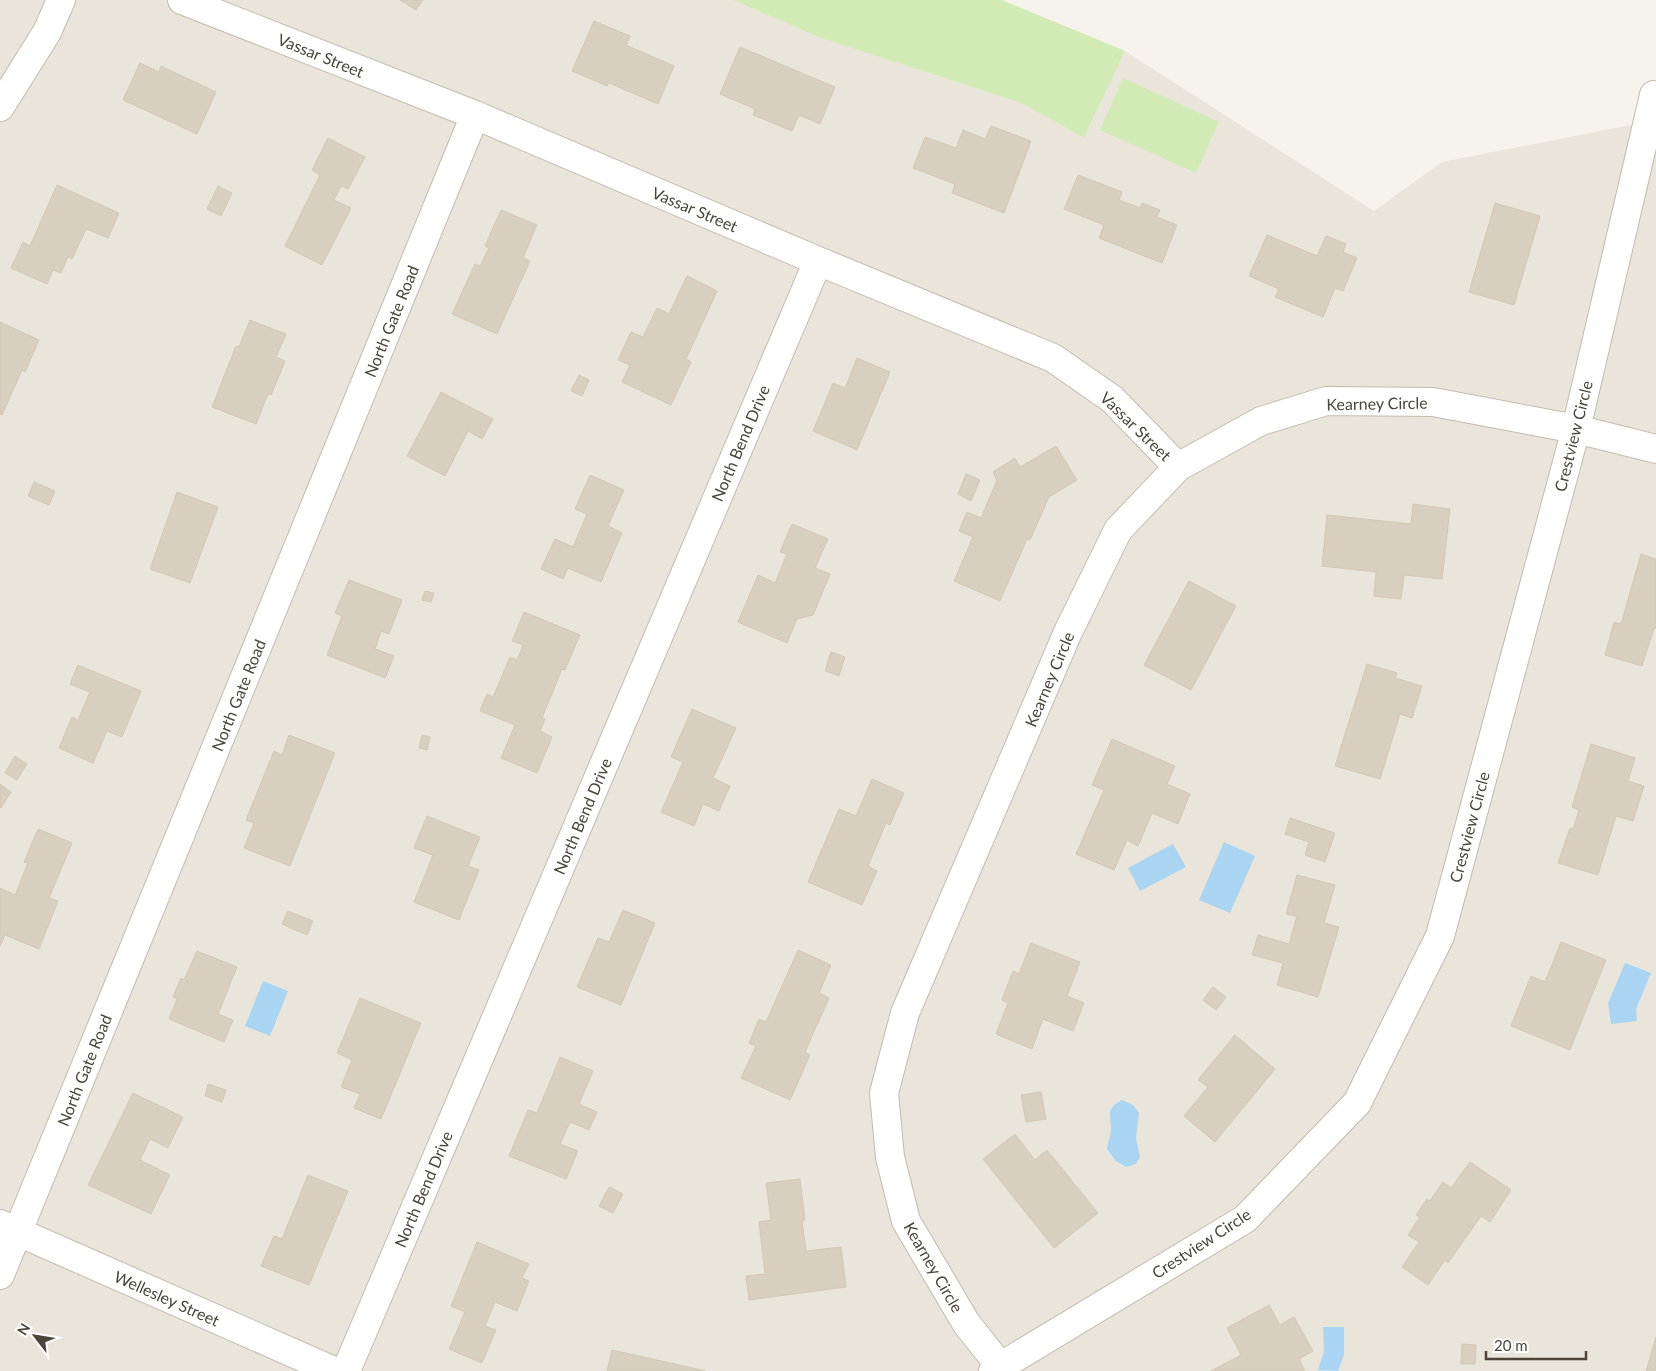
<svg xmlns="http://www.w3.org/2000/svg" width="1656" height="1371" viewBox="0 0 1656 1371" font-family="Lato,sans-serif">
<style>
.residential{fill:#eae5da}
.green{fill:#d2eab5}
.water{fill:#a9d4f2}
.building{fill:#d8cfc1;stroke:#d3c7b4}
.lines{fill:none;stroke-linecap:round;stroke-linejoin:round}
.street-casing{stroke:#c2bbae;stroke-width:30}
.street{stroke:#fff;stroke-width:28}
.labels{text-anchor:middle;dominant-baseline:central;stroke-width:5;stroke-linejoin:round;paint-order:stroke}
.street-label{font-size:16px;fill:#4b4439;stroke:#fff}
</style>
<rect width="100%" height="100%" fill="#f6f3ec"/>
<path class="residential" d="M0,0H733L818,37L1021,103L1084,138L1125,51L1374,211L1442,162L1656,120V1371H0Z"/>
<path class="green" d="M733,0H1002L1125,51L1084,138L1021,103L818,37Z
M1123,78L1219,122L1196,173L1100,130Z"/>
<path class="water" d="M1224,842L1255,856L1230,913L1199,900Z
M1173,844L1186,867L1140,891L1128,868Z
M1625,963L1651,973L1636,1009L1637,1021L1611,1024L1608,1003Z
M263,981L288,991L270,1036L245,1026Z
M1122,1100L1133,1105L1139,1113L1136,1138L1140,1157L1136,1164L1126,1167L1116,1161L1107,1149C1108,1142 1111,1134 1111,1128C1110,1112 1106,1109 1122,1100Z
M1323,1327H1344V1355L1338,1371L1318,1370L1324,1351Z"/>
<path class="building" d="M400,0H423L416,10Z
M594,21L630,36L626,45L674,66L658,104L609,83L607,86L572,71Z
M740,47L835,87L820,124L799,115L792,131L753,115L755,109L720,94Z
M140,63L159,72L161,66L216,92L197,134L123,100Z
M991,126L1031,141L1004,213L952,193L955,184L913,168L925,137L956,148L963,130L985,139Z
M328,138L365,157L348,189L341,186L334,200L351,208L322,265L285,246L320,175L312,170Z
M1078,175L1122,192L1119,200L1140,208L1142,203L1160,210L1157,217L1177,225L1162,263L1099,238L1104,225L1064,209Z
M57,185L119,213L108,238L86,229L72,259L68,257L61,273L53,270L47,284L11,268L23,242L30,246Z
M218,186L232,193L221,216L207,209Z
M1495,203L1540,216L1514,305L1469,292Z
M501,210L537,225L523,258L530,261L497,334L452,314L475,264L480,266L489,248L485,246Z
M1267,235L1317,256L1326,236L1346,244L1343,252L1357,258L1343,291L1335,288L1323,317L1275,297L1279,289L1249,276Z
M687,276L717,291L686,359L691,362L671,405L622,382L630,365L618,360L631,332L643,337L657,308L669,314Z
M250,320L286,334L276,357L285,361L271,395L268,394L256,424L212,407L236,346L239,347Z
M0,322L39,340L25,372L22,370L2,415L0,414Z
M857,358L890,372L857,450L813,431L833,383L845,388Z
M579,375L589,380L582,396L571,391Z
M441,392L493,419L482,439L468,431L445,476L407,456Z
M1056,446L1077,480L1049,497L1030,540L1027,539L1000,601L954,581L973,537L959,531L967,512L981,518L997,480L993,472L1015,458L1020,467Z
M966,474L980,480L971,501L958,494Z
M590,475L624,490L608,526L622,533L601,582L568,568L563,579L541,569L555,539L573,547L587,514L575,509Z
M34,482L55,491L49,505L28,496Z
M177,492L218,507L190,583L150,569Z
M1413,504L1450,509L1442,579L1404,575L1401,599L1374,596L1376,572L1322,566L1327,515L1411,524Z
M792,524L828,539L815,568L830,574L813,615L797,619L787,643L738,622L758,575L775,583L787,554L780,552Z
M1641,554L1656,559V628H1654L1642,666L1605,655L1614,622L1621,624Z
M349,580L402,600L389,634L381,631L375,649L394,656L385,678L327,655L342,616L335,613Z
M1189,581L1236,606L1191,690L1144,665Z
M425,591L434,593L431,602L422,600Z
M524,612L580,635L565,670L562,669L542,718L545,719L540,731L552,737L537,773L501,758L515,725L480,711L487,694L493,697L510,657L517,660L523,645L512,641Z
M831,652L845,657L839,676L825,671Z
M1367,664L1397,673L1395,678L1422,686L1412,718L1400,714L1380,779L1335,766Z
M78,665L141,691L122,737L107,731L93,763L59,748L72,717L78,720L90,692L70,684Z
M692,709L736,728L713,778L730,786L719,811L703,804L694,826L661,812L683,762L671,757Z
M289,735L335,753L290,866L244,848L254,823L246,820L274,751L282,755Z
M422,735L430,737L427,750L419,748Z
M1112,739L1175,766L1167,784L1190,794L1178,824L1152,813L1138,846L1127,840L1114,870L1076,854L1104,790L1092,785Z
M1591,744L1635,758L1628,781L1644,786L1633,821L1616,816L1598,875L1558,863L1570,828L1573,829L1579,810L1572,807Z
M15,756L27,764L17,780L5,773Z
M872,779L904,793L890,825L886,823L868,866L877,871L862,905L808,882L839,809L856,816Z
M0,784L11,792L1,808L0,807Z
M427,816L480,837L468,866L479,870L459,920L414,902L433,855L414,848Z
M1290,818L1335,833L1325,862L1305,855L1309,842L1285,834Z
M38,829L72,843L49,898L58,901L39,949L5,935L0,946V888L15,895L28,863L24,862Z
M1297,875L1335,885L1324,923L1339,927L1318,997L1277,985L1283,963L1252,955L1258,935L1289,944L1297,916L1286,914Z
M623,910L655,923L621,1005L577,987L598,938L609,942Z
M288,911L313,921L307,935L282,924Z
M1561,942L1606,960L1570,1050L1511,1026L1531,976L1545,982Z
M1031,943L1080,962L1067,996L1084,1003L1073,1031L1043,1019L1032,1049L996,1034L1008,1003L1002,1000L1013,971L1019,974Z
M798,950L831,965L819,993L829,998L805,1052L810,1055L790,1100L741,1078L756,1046L749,1043L759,1019L766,1022Z
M197,951L237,967L218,1014L233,1020L224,1042L169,1019L177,999L173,997L181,978L184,980Z
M1213,987L1226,997L1216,1010L1203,1000Z
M360,998L421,1023L381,1119L354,1108L360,1094L341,1087L352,1060L337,1053Z
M1235,1035L1275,1069L1215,1142L1184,1116L1208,1087L1198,1080Z
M560,1057L593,1071L579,1104L597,1112L589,1130L570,1122L560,1144L578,1151L566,1179L509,1156L528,1110L537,1113Z
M208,1084L226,1090L222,1102L205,1096Z
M1041,1092L1046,1119L1026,1122L1021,1095Z
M133,1093L183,1117L168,1148L150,1139L140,1160L170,1175L151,1214L88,1185Z
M1015,1134L1035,1160L1047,1150L1098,1213L1054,1248L983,1159Z
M1470,1162L1511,1190L1490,1222L1481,1216L1448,1263L1445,1260L1428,1285L1402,1267L1419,1242L1408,1235L1420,1217L1416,1215L1427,1199L1430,1201L1443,1182L1451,1188Z
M308,1175L348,1191L309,1285L261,1266L274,1236L282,1239Z
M800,1179L805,1220L802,1221L806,1251L841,1247L846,1287L749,1300L746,1276L765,1274L759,1222L771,1220L766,1183Z
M609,1187L623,1194L613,1213L599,1206Z
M477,1242L529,1264L522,1278L529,1281L517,1311L495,1302L485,1326L496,1330L482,1363L449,1349L465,1312L451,1306Z
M1269,1305L1280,1325L1294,1317L1313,1351L1299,1359L1305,1371H1211L1241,1355L1227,1328Z
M1656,1337V1371H1646Z
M1462,1344L1476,1345L1475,1364H1461Z
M612,1350L706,1371H607Z"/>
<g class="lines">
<defs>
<path id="street" d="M182,0L475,115L818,261L1053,358L1112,399L1178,467
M0,107L47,32L61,0
M0,1224L334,1371
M0,1275L475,115
M1000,1366L966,1323L906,1221L890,1157L884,1093L905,1013L1068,632L1118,530L1178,467L1261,421L1326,401L1433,402L1576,429L1656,449
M346,1371L818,261
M993,1371L1245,1219L1357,1103L1440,936L1576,429L1654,95"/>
</defs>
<use href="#street" class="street-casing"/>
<use href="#street" class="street"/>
</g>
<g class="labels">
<g class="street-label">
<text transform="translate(321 55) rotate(22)">Vassar Street</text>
<text transform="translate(695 209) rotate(23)">Vassar Street</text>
<text transform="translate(391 321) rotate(-68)">North Gate Road</text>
<text transform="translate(1377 403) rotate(-1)">Kearney Circle</text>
<text transform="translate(1136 426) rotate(44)">Vassar Street</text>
<text transform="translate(1573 436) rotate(-76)">Crestview Circle</text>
<text transform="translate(740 443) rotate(-67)">North Bend Drive</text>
<text transform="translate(1049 679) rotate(-67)">Kearney Circle</text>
<text transform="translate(238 695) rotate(-68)">North Gate Road</text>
<text transform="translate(582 816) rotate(-67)">North Bend Drive</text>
<text transform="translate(1469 827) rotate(-75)">Crestview Circle</text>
<text transform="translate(84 1070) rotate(-68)">North Gate Road</text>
<text transform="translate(423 1189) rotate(-67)">North Bend Drive</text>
<text transform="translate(1201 1243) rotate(-33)">Crestview Circle</text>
<text transform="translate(934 1267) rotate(60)">Kearney Circle</text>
<text transform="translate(167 1298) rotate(24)">Wellesley Street</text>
</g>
</g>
<g transform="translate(35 1336) rotate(301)" stroke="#ffffff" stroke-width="4" paint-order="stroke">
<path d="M0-4L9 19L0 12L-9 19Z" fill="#4b4439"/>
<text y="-8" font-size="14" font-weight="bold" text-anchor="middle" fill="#4b4439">N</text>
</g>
<path d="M1486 1351v8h100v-8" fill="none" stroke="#4b4439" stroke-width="2.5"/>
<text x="1494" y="1351" font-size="15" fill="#4b4439" stroke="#ffffff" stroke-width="4" paint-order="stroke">20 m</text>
</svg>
